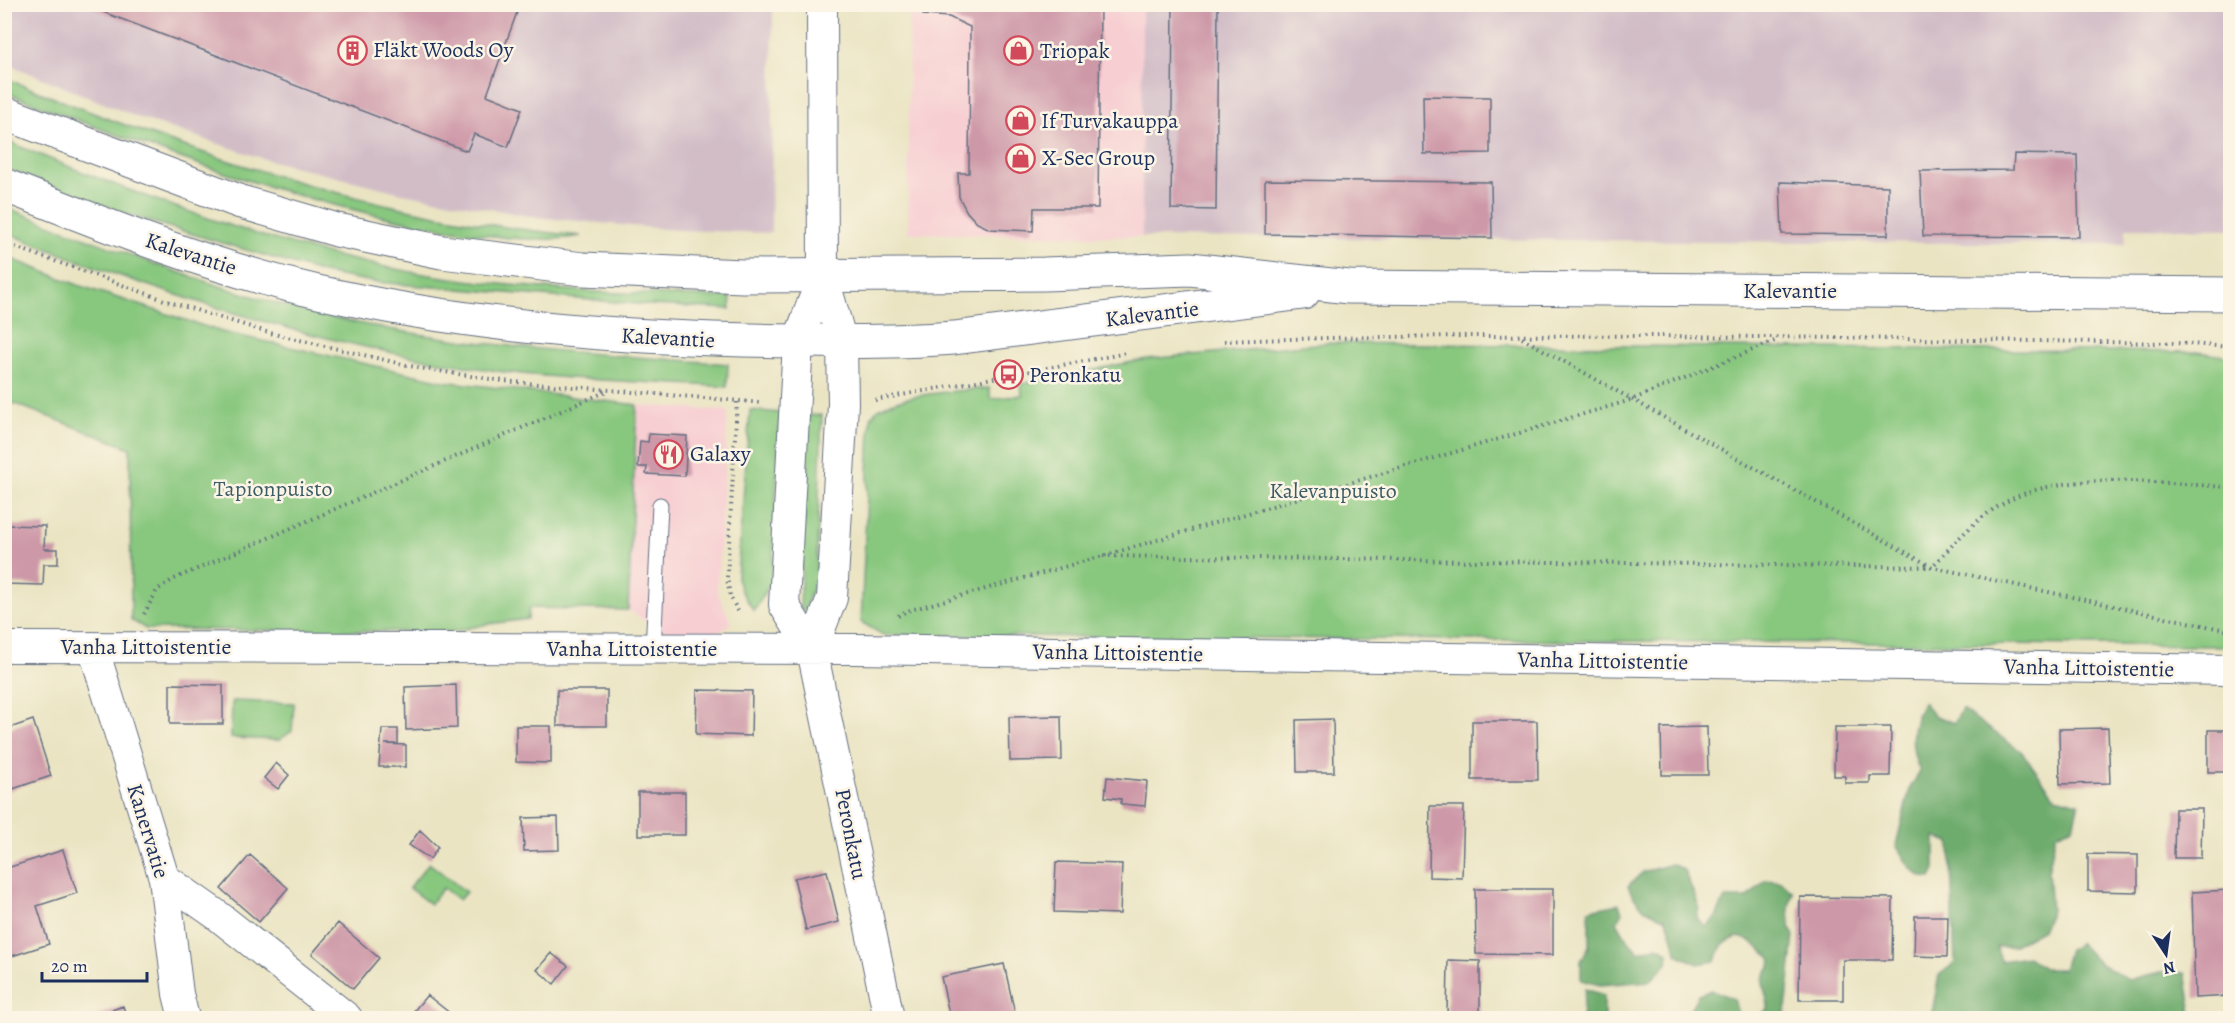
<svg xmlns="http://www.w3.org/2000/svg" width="2235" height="1023" viewBox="0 0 2235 1023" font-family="Alegreya,serif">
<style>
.built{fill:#f7cfd3}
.industrial{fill:#d2bdc7}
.green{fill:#88c77e;stroke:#527b6e;stroke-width:1.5}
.forest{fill:#6eac6d;stroke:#446e66;stroke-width:1.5}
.building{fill:#cd98a8}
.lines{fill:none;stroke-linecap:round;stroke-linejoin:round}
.lane-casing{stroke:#636e81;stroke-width:17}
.street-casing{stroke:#636e81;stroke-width:32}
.secondary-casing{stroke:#636e81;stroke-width:35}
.path{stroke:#636e81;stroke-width:4;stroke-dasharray:1.5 4.5;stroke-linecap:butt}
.lane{stroke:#fff;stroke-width:15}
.street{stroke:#fff;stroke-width:30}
.secondary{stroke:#fff;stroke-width:33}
.labels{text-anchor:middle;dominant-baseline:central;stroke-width:5;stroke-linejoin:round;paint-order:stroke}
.poi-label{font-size:22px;fill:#1b2f5e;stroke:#fcf5e5;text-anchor:start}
.street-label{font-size:22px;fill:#1b2f5e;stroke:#fcf5e5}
.park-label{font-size:22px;fill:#3c5d68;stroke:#fcf5e5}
</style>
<rect width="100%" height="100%" fill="#fcf5e5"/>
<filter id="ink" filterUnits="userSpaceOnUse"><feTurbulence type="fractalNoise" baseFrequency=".0167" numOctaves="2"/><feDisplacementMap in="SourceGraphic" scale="12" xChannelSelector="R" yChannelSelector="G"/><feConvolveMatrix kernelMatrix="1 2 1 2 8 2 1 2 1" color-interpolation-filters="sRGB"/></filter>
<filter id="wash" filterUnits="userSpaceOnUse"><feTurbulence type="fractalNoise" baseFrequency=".008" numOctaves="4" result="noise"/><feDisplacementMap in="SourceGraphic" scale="24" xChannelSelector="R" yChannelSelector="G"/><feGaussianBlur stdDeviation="1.35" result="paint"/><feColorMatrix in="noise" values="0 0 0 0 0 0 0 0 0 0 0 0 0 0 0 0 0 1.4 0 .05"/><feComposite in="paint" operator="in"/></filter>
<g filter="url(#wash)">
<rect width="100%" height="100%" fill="#eae4c3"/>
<path class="built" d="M909,5H1142V237L908,233Z
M637,405L728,411L717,591L731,623L720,632L706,635L664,633L628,610Z"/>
<path class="industrial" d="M4,5H773L771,233L676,230L534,217L402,193L264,159L137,117L5,63Z
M1142,5H2230V229L2126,228L2125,244L1142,237Z"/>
<path class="green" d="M5,78C189,154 381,218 581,236C534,244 487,236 441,228C290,202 147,148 5,92Z
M4,140C142,198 302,258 450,278C542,291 638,294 731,297L730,309L650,305L374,282L323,273L132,216L5,168Z
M5,207C106,246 208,287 314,313C449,347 590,353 728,364L727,387C654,382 578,381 505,372C333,349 165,297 5,232Z
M4,256L78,285L222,332L443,381L637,405L628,610L529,608L528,619L488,624L451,632L146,629L131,620L130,448L5,400Z
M1327,343L2198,352L2230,357V642L2221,646L883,635L861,622L870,430C871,426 870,419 872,416C885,393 965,391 989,388L991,399L1022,395L1021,384L1147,359Z
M750,410L780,413L772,581L754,611L741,591L737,578Z
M808,415H822L816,579L804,611L800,609Z
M232,701L294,703L292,731L279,740L231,738Z
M429,863L466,892L459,900L443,888L430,904L409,888Z"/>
<path class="forest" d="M1923,702L1933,715L1954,723L1962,709L2022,752L2055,797L2079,803L2073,827L2056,834L2048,871L2051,911L2042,930L2013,946L1997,947L2001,961L2028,957L2045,969H2063L2069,950L2080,943L2099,963L2128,980L2161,972L2185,973L2192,1014L2191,1018H1931L1939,975L1955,963L1950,842L1935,837V870L1931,878C1912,878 1906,860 1896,845L1910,788L1920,772C1909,746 1910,727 1923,702Z
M1672,864L1684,870L1699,906L1697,919L1706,927L1716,917L1725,898H1747L1766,880L1782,882L1793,892C1788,908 1786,920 1794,936L1785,1018H1755L1768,1009C1769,992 1755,983 1770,968L1771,958L1748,939L1737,937L1723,944L1715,961L1698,964L1678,955C1672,942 1673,931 1665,918C1646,912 1636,905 1628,886L1643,872Z
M1619,904L1622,912L1617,922L1628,941L1639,952L1658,946L1668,952L1667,964L1650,981L1600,985L1581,980V961L1589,946V910Z
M1585,989L1604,995V1018H1582Z
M1712,990L1734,999L1739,1018H1685L1698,995Z"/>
<g id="blocks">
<path class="building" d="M82,4H520L487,95L522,109L508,147L474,134L467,151Z
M923,4H1100L1098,208H1034L1033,231L990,229L977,223L967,212L959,197L958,173H969L970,27L949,17L923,15Z
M1173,4H1218L1216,210L1171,209Z
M1423,96L1490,97V153L1424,154Z
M2014,154L2077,155L2079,237L1923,236L1920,171L2013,170Z
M1265,180L1491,182L1492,238L1265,234Z
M1780,182L1888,186V235L1782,234Z
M649,434L687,436L685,476L646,474L647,467H638L640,441L648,442Z
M4,525L45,526L44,549H58V564H44L43,585L4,584Z
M170,684L223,685V724H170Z
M456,685L457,728L406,730L405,687Z
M557,690H607V726H557Z
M697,690L752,691L751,736L696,734Z
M1061,716L1062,760L1010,761L1009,717Z
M1333,719L1334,772H1297L1296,720Z
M33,720L51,776L7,791L4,783V730Z
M1472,721H1537L1538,780H1472Z
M516,726H551V763L516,762Z
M1707,727L1708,775H1662L1661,728Z
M1835,727H1891L1890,776H1870V783H1845V776H1834Z
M2108,728L2110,783L2060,784L2059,729Z
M382,729H398V744H385L406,745V767H379Z
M2208,730H2230V772H2208Z
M276,763L289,775L278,789L264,778Z
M1107,777L1147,781L1145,806L1121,804V799L1105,797Z
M638,792H685V835H638Z
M1430,806H1464L1462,878L1429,877Z
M2175,809H2202L2201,858H2174Z
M558,817L559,850L524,851L523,818Z
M420,830L438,847L430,859L409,845Z
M63,850L77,893L37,906L49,944L9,957L4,945V869Z
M2088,854L2138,855V892L2088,891Z
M250,855L288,888L259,922L221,889Z
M1056,862L1122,864L1120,914L1054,912Z
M827,871L839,922L806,930L794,878Z
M1475,889H1553V955L1476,954Z
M2230,890V996L2195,998L2192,892Z
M1800,897L1893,898L1892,960H1843V1000H1799Z
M1915,916H1948L1947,957L1914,956Z
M338,923L379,958L353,989L312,954Z
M551,953L568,966L554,984L537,970Z
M1448,960L1480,961V1018H1447Z
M1004,964L1016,1018H950L941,977Z
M427,995L456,1018H408Z
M123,1006L127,1018H89Z"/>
</g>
</g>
<g filter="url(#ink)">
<use href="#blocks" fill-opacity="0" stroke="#636e81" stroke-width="1.5"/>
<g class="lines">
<defs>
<path id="lane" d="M653,651L660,505"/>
<path id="street" d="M823,275L798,341L784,605L812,650L889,1018
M4,647L855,649L2230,670
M93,647L164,878L178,994L184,1018
M812,650L832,598L843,404L842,342L823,275L822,4
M164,878L217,915L347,1018"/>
<path id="secondary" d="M4,113L241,202L337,230L442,252L583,269L743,276L1044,274L1190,269L1349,287L2230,294
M4,185C107,226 210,267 318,292C476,328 637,339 798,341C850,342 902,342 954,338L1303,293"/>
</defs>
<use href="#lane" class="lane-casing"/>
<use href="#street" class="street-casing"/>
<use href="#secondary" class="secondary-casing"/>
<path class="path" d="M4,243L170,302L270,333L419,368L503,381L763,403
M1522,338L1932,567C1954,543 1976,518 2004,503C2066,468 2161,484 2230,487
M1224,341C1540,330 1858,339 2176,343L2230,347
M875,400L1127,353
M737,402L727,578L730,596L740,615
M2230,525V566
M1103,556L1932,567L2230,631
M144,614L157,590L174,579L607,391
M898,616L907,611L1103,556L1631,400L1777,340"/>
<use href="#lane" class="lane"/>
<use href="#street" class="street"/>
<use href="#secondary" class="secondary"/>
</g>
</g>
<defs>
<symbol id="building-ring" viewBox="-11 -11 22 22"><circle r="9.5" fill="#fcf5e5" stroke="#d1495b" stroke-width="1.5"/><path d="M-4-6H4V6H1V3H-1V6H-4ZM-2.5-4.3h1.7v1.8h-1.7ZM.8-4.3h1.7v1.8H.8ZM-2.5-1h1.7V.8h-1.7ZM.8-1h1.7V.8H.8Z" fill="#d1495b"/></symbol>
<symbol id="shop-ring" viewBox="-11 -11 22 22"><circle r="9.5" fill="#fcf5e5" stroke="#d1495b" stroke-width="1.5"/><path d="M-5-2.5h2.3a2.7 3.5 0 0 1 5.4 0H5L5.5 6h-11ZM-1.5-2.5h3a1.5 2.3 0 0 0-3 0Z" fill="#d1495b"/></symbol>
<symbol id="bus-ring" viewBox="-11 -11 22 22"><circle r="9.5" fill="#fcf5e5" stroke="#d1495b" stroke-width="1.5"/><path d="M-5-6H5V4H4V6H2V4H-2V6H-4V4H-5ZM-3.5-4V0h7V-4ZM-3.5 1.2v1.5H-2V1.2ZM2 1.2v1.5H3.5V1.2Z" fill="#d1495b"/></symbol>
<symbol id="restaurant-ring" viewBox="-11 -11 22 22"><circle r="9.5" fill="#fcf5e5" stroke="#d1495b" stroke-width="1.5"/><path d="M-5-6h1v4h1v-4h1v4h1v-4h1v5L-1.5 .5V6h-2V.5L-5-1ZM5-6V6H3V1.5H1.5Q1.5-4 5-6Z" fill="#d1495b"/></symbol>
</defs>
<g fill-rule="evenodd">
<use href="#building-ring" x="336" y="34" width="33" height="33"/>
<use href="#shop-ring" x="1002" y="34" width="33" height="33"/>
<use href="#shop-ring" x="1004" y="104" width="33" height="33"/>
<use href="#shop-ring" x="1004" y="142" width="33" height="33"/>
<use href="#bus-ring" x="992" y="358" width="33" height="33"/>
<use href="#restaurant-ring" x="652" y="438" width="33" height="33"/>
</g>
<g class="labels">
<g class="poi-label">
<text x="373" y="50">Fläkt Woods Oy</text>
<text x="1040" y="51">Triopak</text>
<text x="1041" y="121">If Turvakauppa</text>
<text x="1042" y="158">X-Sec Group</text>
<text x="1029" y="375">Peronkatu</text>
<text x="690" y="454">Galaxy</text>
</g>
<g class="street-label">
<text transform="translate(191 254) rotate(18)">Kalevantie</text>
<text x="1790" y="291">Kalevantie</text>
<text transform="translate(1152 314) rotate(-7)">Kalevantie</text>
<text transform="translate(668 338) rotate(3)">Kalevantie</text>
<text x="146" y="647">Vanha Littoistentie</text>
<text x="632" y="649">Vanha Littoistentie</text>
<text transform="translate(1118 653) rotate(1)">Vanha Littoistentie</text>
<text transform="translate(1603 661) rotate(1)">Vanha Littoistentie</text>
<text transform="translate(2089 668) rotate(1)">Vanha Littoistentie</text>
<text transform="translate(148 831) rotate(73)">Kanervatie</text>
<text transform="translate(851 834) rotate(79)">Peronkatu</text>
</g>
<g class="park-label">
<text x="273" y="489">Tapionpuisto</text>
<text x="1333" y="491">Kalevanpuisto</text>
</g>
</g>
<rect width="2235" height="1023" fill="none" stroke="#fcf5e5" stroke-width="24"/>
<g transform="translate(2166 954) rotate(167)" stroke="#fcf5e5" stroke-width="4.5" paint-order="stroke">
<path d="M0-4.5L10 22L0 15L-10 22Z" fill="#1b2f5e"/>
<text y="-9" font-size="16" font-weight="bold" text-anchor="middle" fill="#1b2f5e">N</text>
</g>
<path d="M42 972v9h105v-9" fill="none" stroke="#1b2f5e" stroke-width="3"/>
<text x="51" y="972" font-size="18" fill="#1b2f5e" stroke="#fcf5e5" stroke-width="4.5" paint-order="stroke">20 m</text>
</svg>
